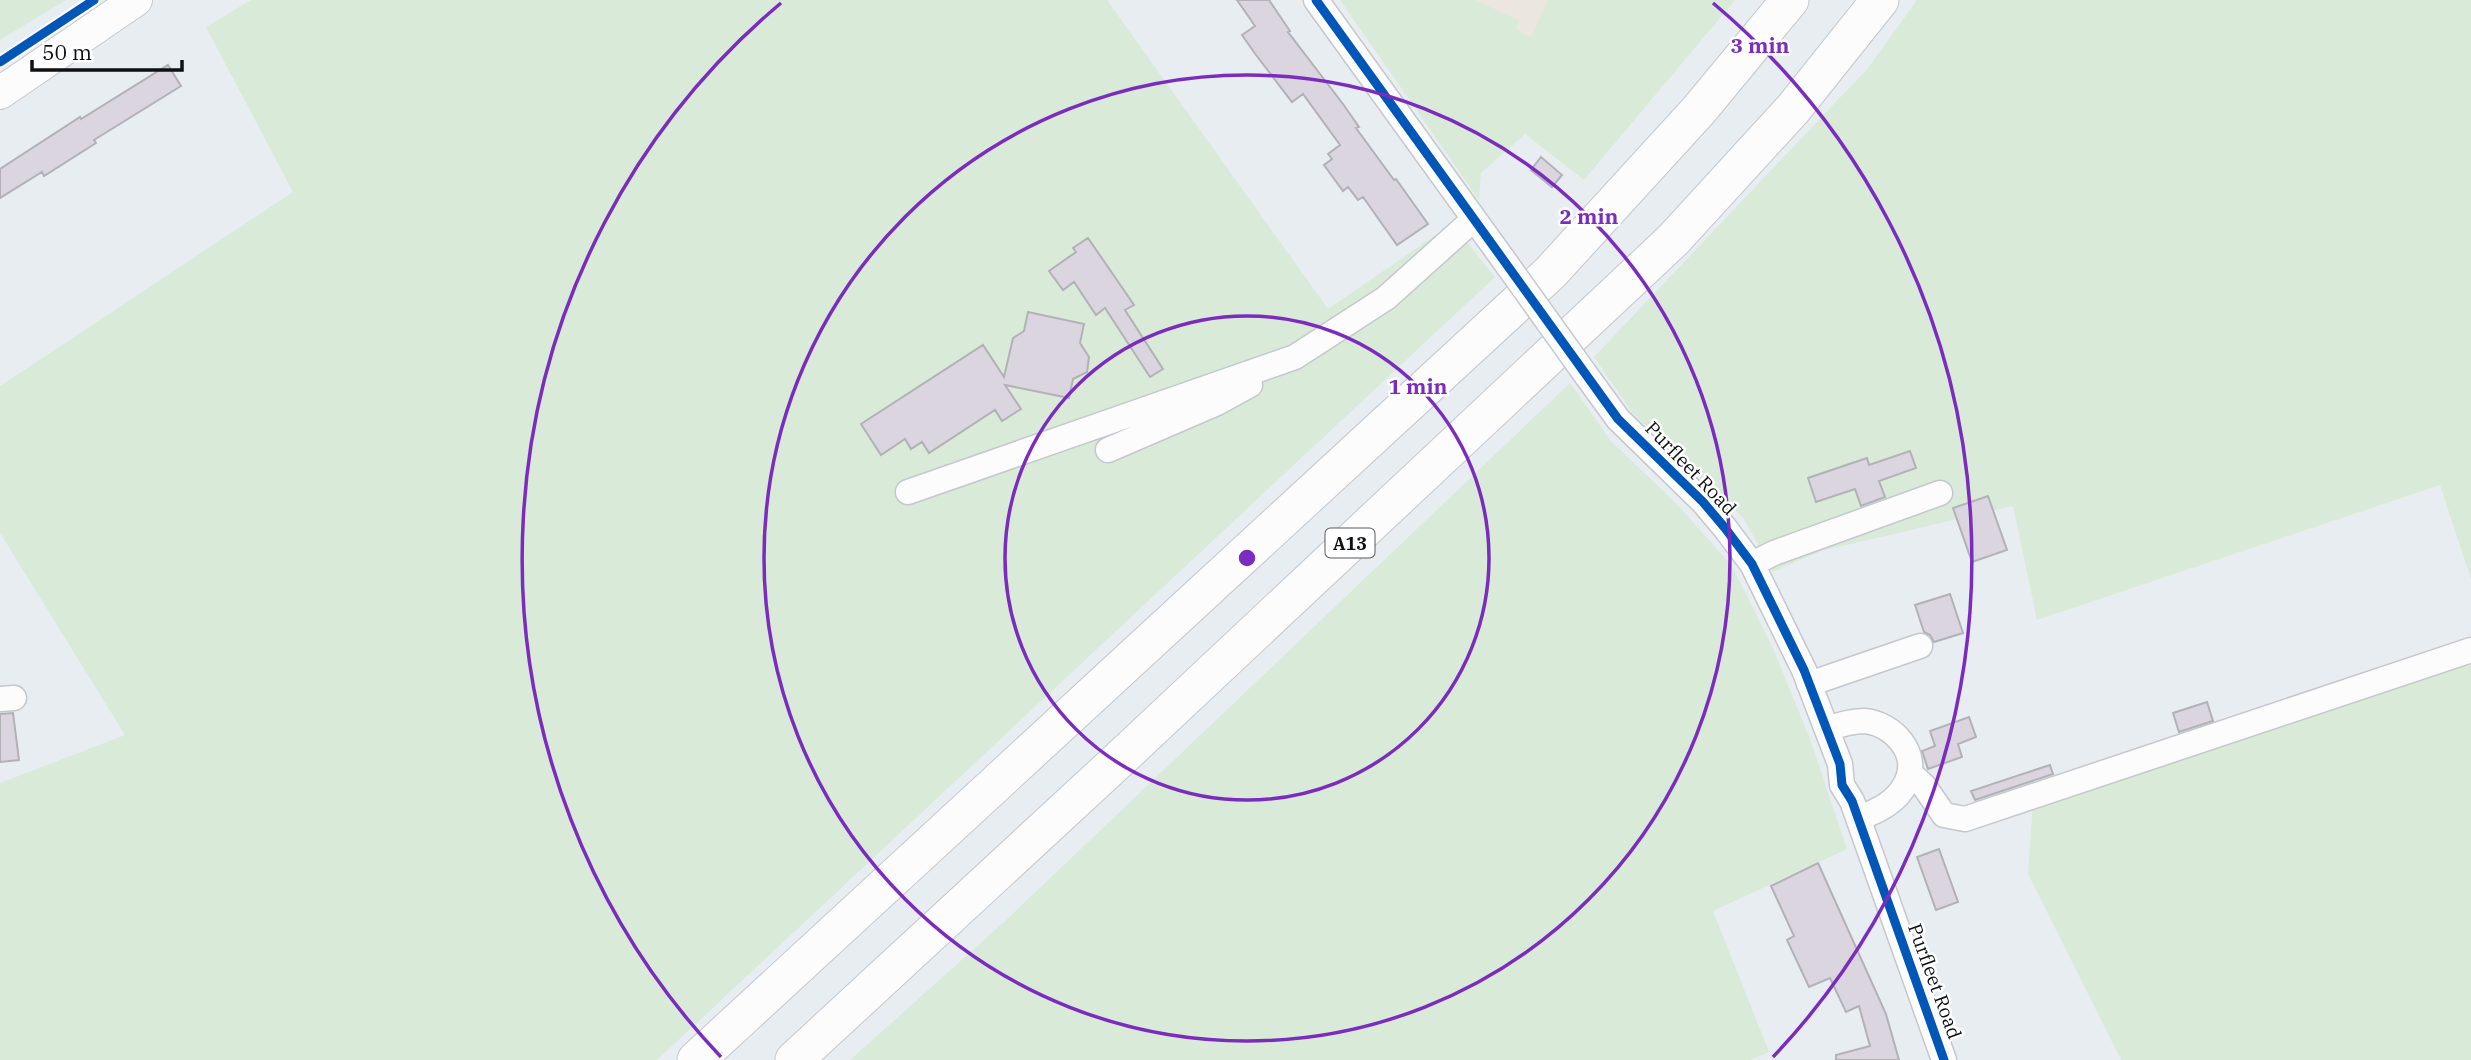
<svg xmlns="http://www.w3.org/2000/svg" width="2471" height="1060" viewBox="0 0 2471 1060" font-family="'IBM Plex Serif',serif">
<style>
.industrial{fill:#ebe6de}
.green{fill:#d9ead8}
.building{fill:#dad5de;stroke:#b2b2b6;stroke-width:2}
.lines{fill:none;stroke-linecap:round;stroke-linejoin:round}
.minor-casing{stroke:#c4c8cc;stroke-width:27}
.major-casing{stroke:#c4c8cc;stroke-width:34}
.highway-casing{stroke:#c4c8cc;stroke-width:39}
.minor{stroke:#fcfcfd;stroke-width:24}
.major{stroke:#fcfcfd;stroke-width:32}
.highway{stroke:#fcfcfd;stroke-width:37}
.minor-bridge-casing{stroke:#c4c8cc;stroke-width:27;stroke-linecap:butt}
.minor-bridge{stroke:#fcfcfd;stroke-width:24}
.cycleway-casing{stroke:#fff;stroke-width:13}
.cycleway{stroke:#0057b8;stroke-width:9}
.ring{fill:none;stroke:#7b2cbf;stroke-width:3.5}
.labels{text-anchor:middle;dominant-baseline:central;stroke-width:5;stroke-linejoin:round;paint-order:stroke}
.shield{fill:#fff;stroke:#56585a;stroke-width:2}
.shield-label{font-size:18px;font-weight:bold;fill:#0d1114}
.street-label{font-size:19px;fill:#0d1114;stroke:#fff}
.centre{fill:#7b2cbf;stroke:#fff;stroke-width:3.5}
.ring-label{font-size:21px;text-anchor:middle;font-weight:bold;fill:#7b2cbf;stroke:#fff;stroke-width:5;stroke-linejoin:round;paint-order:stroke}
</style>
<rect width="100%" height="100%" fill="#e8edf2"/>
<path class="industrial" d="M1475,0H1548L1531,37L1516,29L1519,20Z"/>
<path class="green" d="M0,0H66L0,40Z
M251,0H1107L1328,309L1452,224L1495,277L657,1060H0V783L125,735L0,533V386L293,192L206,27Z
M1340,0H1475L1519,20L1516,29L1531,37L1548,0H1735L1584,180L1525,134L1481,173L1479,200Z
M1917,0H2471V579L2440,485L2037,620L2013,506L1821,551L1773,572L1744,519L1632,412L1594,357L1868,68Z
M1570,383L1611,441L1677,504L1732,566L1772,646L1810,739L1847,849L1713,911L1769,1052L1750,1060H850L1004,922Z
M2471,653V1060H2121L2028,874L2033,802Z"/>
<path class="building" d="M1237,0H1269L1290,31L1288,32L1343,104L1359,127L1356,128L1394,180L1396,179L1428,224L1397,245L1363,197L1358,200L1348,187L1343,191L1324,165L1332,159L1328,154L1340,145L1303,94L1292,102L1256,55L1242,35L1255,26Z
M168,65L181,86L94,140L96,143L44,176L42,172L0,198V169L80,117L81,119Z
M1541,157L1562,175L1552,187L1531,170Z
M1088,238L1134,305L1125,310L1163,369L1150,377L1105,308L1096,315L1074,282L1063,290L1049,271L1076,252L1073,248Z
M1028,312L1084,324L1080,343L1089,357L1087,372L1073,379L1069,398L1005,385L1021,409L1002,421L995,410L929,453L922,442L911,449L905,439L881,455L861,424L983,345L1004,377L1013,338L1024,331Z
M1910,451L1916,468L1879,481L1885,497L1861,506L1855,489L1816,502L1808,478L1867,458L1869,465Z
M1988,496L2007,550L1972,562L1953,508Z
M1950,594L1963,633L1934,642L1930,635L1924,632L1915,605Z
M2207,702L2213,721L2179,732L2173,713Z
M13,713L19,760L0,762V714Z
M1969,717L1976,737L1958,744L1962,757L1928,769L1922,751L1935,746L1930,731Z
M2050,765L2053,774L1975,800L1971,791Z
M1939,849L1958,902L1936,910L1917,857Z
M1818,863L1886,1014L1899,1060H1836V1055L1870,1046L1859,1006L1846,1012L1830,978L1809,987L1787,940L1794,936L1771,886Z"/>
<g class="lines">
<defs>
<path id="minor" d="M1316,0L1503,259
M1586,375L1618,419L1703,502L1725,528L1752,564L1804,670L1840,764L1842,785L1852,801L1944,1060
M1108,450L1217,403L1250,385
M908,492L1295,357L1386,298L1474,219
M1752,564L1774,553L1940,493
M1809,684L1920,646
M0,699L14,698
M1827,729C1839,725 1851,721 1864,721C1893,723 1921,754 1906,783C1897,802 1878,811 1859,818
M1910,773L1924,786L1944,815L1965,819L2471,650"/>
<path id="major" d="M0,93L136,0"/>
<path id="highway" d="M696,1060L1550,273L1699,110L1790,0
M794,1060L1109,769L1673,240L1793,109L1880,0"/>
</defs>
<use href="#minor" class="minor-casing"/>
<use href="#major" class="major-casing"/>
<use href="#highway" class="highway-casing"/>
<use href="#minor" class="minor"/>
<use href="#major" class="major"/>
<use href="#highway" class="highway"/>
<defs>
<path id="minor-bridge" d="M1503,259L1586,375"/>
</defs>
<use href="#minor-bridge" class="minor-bridge-casing"/>
<use href="#minor-bridge" class="minor-bridge"/>
<defs>
<path id="cycleway" d="M1316,0L1618,419L1703,502L1725,528L1752,564L1804,670L1840,764L1842,785L1852,801L1944,1060
M0,62L94,0"/>
</defs>
<use href="#cycleway" class="cycleway-casing"/>
<use href="#cycleway" class="cycleway"/>
</g>
<g class="ring">
<circle cx="1247" cy="558" r="242"/>
<circle cx="1247" cy="558" r="483"/>
<path d="M721 1057A725 725 0 0 1 781 3M1713 3A725 725 0 0 1 1773 1057"/>
</g>
<g class="labels">
<rect class="shield" x="1325.5" y="528.5" width="49" height="29" rx="5"/>
<g class="shield-label">
<text x="1350" y="543">A13</text>
</g>
<g class="street-label">
<text transform="translate(1691 468) rotate(46)">Purfleet Road</text>
<text transform="translate(1935 981) rotate(70)">Purfleet Road</text>
</g>
</g>
<circle cx="1247" cy="558" r="10" class="centre"/>
<g class="ring-label">
<text x="1760" y="53">3 min</text>
<text x="1589" y="224">2 min</text>
<text x="1418" y="394">1 min</text>
</g>
<path d="M32 60v10h150v-10" fill="none" stroke="#0d1114" stroke-width="3.5"/>
<text x="42" y="60" font-size="21" fill="#0d1114" stroke="#ffffff" stroke-width="5" paint-order="stroke">50 m</text>
</svg>
